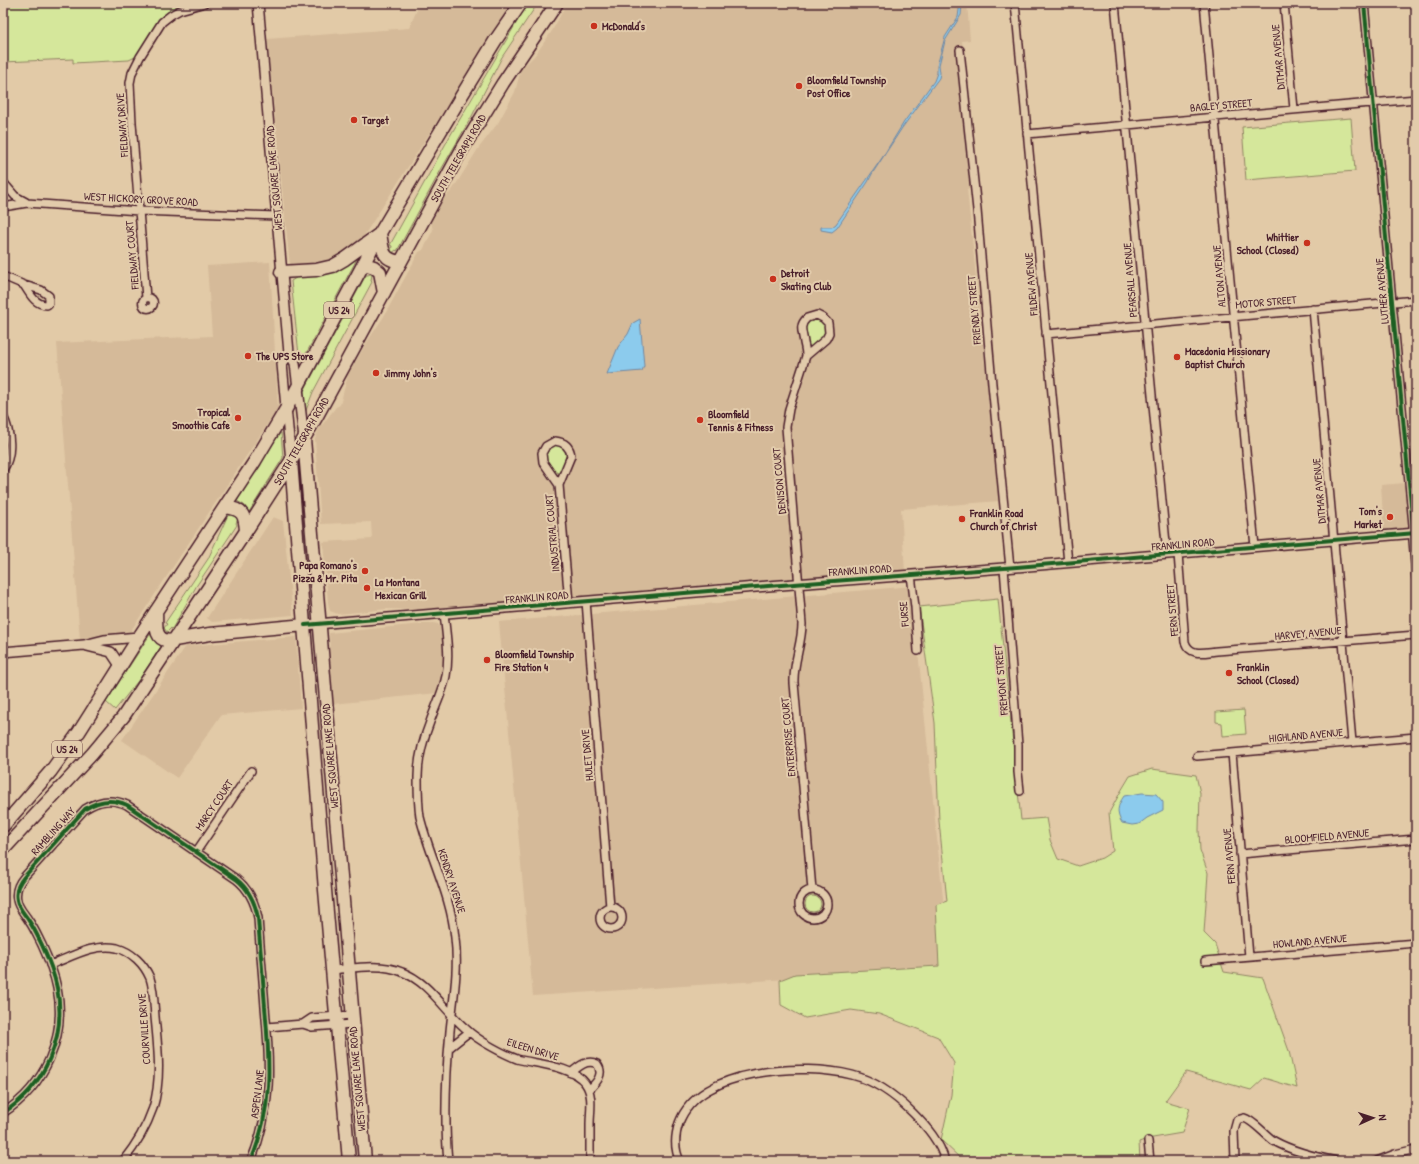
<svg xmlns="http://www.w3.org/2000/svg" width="1419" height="1164" viewBox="0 0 1419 1164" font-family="'Patrick Hand',sans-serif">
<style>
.built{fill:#d5ba99}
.green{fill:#d5e79b;stroke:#908363}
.water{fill:#8ccbed;stroke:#72869f}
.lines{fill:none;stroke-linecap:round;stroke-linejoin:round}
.minor-casing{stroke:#4a1f2b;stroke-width:10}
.tertiary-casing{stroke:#4a1f2b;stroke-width:12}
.trunk-casing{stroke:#4a1f2b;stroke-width:15}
.minor{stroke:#e2cbab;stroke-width:7}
.tertiary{stroke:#e2cbab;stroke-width:9}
.trunk{stroke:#e2cbab;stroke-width:12}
.cycleway-casing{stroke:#e2cbab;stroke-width:6}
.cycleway{stroke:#1b5e20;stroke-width:4}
.poi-dot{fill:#c8321e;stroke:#e2cbab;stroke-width:1.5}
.labels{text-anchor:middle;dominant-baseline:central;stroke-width:4;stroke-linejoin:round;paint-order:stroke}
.shield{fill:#e2cbab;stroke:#785351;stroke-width:1}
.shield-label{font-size:10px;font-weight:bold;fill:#4a1f2b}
.poi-label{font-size:11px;font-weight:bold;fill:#4a1f2b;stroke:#e2cbab;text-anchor:start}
.street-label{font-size:11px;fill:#4a1f2b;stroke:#e2cbab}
</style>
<rect width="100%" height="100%" fill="#e2caa7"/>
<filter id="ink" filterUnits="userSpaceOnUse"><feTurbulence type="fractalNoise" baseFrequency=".025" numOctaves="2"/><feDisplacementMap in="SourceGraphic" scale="8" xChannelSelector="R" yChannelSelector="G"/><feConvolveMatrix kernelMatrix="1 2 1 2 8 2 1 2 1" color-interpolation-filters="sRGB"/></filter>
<g filter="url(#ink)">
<path class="built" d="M420,3H513L363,237L346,255L327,264L290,266L267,39L409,28Z
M567,3H967L970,40L962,41L978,188L967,189L999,501L901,509L905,573L413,615L412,610L387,609L338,614L330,611L328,602L323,542L372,539L371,522L321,524L315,439L319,429L336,407L340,405L348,375L367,342L383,318L419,252L423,250L433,230L431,222L443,199L453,189L478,149L498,123L515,92L521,69L536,54L552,31Z
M270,262L278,408L128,635L80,640L57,343L212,336L207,266Z
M1409,448H1416V513Z
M1405,483L1408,526L1407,529L1404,530L1384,532L1381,485Z
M273,517L283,521L293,615L212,622L207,618Z
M913,586L918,651L950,968L533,996L499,622Z
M433,623L438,624L441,628L444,637L445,652L443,679L437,693L333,704L329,633Z
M296,637L301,708L221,715L177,778L122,740L186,646Z"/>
<path class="green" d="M3,3H183L175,7L163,17L137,56L129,60L73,63V59L3,62Z
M528,3H538L502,57L472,116L442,168L397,251L396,250L392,253L391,251L392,246L390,245L450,136Z
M1351,118L1355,171L1246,180L1242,127Z
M358,257L301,363L300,364L291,281L296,278V277L324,274L335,272Z
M370,274H372L371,281L372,282L313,392L305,413L304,391L366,275H368Z
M814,319L820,320L825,324L826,333L822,338L811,347L808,345C806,333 800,325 814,319Z
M281,433L283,458L249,512L244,505L237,501L279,434Z
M555,445L563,447C570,455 565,467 558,473C550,468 543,458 548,449Z
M233,514L237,516L238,519L236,523L237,525L197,585L172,629L171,628L167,632L164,628L167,624L165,623L208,559L228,515Z
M998,599L1021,820L1046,818L1050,840L1058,859L1078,866L1102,858L1113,851L1109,813L1121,791L1130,776L1152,769L1196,775L1200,793L1199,830L1200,850L1208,873L1204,933L1215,944L1224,972L1263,978L1289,1051L1297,1088L1264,1078L1251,1090L1186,1072L1165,1101L1190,1108L1182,1133L1147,1139L1139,1142L1140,1161H963L941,1140L951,1095L954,1063L938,1037L879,1014L851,1010L805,1018L781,1005L780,980L795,974L939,966L936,905L947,901L939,821L935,723L919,607Z
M151,633L154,639L162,645L141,677L115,710L106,702Z
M1244,710L1246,734L1223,736L1222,723L1216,722V712Z
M805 904a8 8 0 1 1 16 0a8 8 0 1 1-16 0Z"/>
<path class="water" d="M960,3H962L961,15L945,41L939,65L940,73L939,78L902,128L872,174L868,182L837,228L832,232L821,230V227H832L836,224L882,158L904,122L934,81L937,73V66L945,37L958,17Z
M640,319L644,366L642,371L607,374L618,347L628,334L633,323Z
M1142,793L1156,794L1163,802V810L1147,818L1139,824L1132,825L1122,823C1116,813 1117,806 1124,796Z"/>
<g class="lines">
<defs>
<path id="minor" d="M1015,3L1068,563
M1115,3L1167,554
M1204,3L1255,547
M1284,3L1294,109
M1364,3L1413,525V540L1416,577
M960,50L977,210L992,384L1010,568
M1027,134L1416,99
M3,182L15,196L26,202
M3,207L27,203L139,211L277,216
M3,276L24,285L41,290L49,296V303L47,305C35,305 30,294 24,285
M142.5 303a5.5 5.5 0 1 1 11 0a5.5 5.5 0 1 1-11 0Z
M146,298L132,123L130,83L132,73L140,57L162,22L171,15L180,10L205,3
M1313,309L1352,742
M817,315L823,318L828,323L829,333L826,339L806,356C806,352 805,347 804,343C803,333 798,326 807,318Z
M1046,334L1416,300
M806,356L789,409L786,427L802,624C802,644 793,662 794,683L812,890
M3,416C11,432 13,455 3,470
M555,441C565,442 570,447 571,456L559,485L543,462L542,453L546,446Z
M559,485L569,603
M1178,554L1185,642C1190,657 1205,652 1217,651L1416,635
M1004,568L1018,745V772L1020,791
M911,575L915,607L918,651
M586,601L610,907
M444,613C446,634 450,655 446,676C443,692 435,707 430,722C423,740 418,758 418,777C418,790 418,804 420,817C430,858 451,895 455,938C459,970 453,1000 450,1031C446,1074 444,1118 448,1161
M1232,753L1249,957
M1197,756L1416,737
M196,852L251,771
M1240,854L1416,839
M799 904a14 14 0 1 1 28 0a14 14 0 1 1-28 0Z
M600 918a11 11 0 1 1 22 0a11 11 0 1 1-22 0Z
M1205,961L1416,943
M50,965C71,957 94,943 117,948C132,952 144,964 150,978C154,990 154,1004 155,1017C158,1048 162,1078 153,1108C146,1128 136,1145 123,1161
M333,970C355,968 381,963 402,972C429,982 444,1010 465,1028C473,1036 483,1042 492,1047C501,1052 509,1056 517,1059C536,1064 573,1066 585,1083C594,1095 590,1111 590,1124C590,1137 590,1149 590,1161
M303,1024L312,1018L352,1015
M267,1027L303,1024L312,1027L353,1024
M449,1048L469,1032
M571,1073C579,1066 587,1059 597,1064C605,1074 596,1083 589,1090
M3,1113C45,1086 67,1037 57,988C54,973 48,958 42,945C38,937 34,928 29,921C25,914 18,908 17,900C15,891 18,884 24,877L85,809C99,800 112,798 127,805L236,879C249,889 255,902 258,918C260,948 263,977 265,1007C270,1062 273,1108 251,1161
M1148,1141L1150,1161
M680,1161C674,1149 675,1135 679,1123C699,1067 805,1063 852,1075C876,1081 896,1096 913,1113C927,1127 940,1142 945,1161
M1235,1161L1234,1131L1237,1120L1244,1118C1253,1120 1265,1135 1274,1141C1294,1152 1315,1157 1337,1161
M1377,1161L1395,1154L1416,1149"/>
<path id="tertiary" d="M258,3L289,353L295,363L304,439
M289,353L282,364L291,461
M305,625L768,586L1004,568L1416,533
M87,646L111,652L121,667
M3,652L84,645L104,640L139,637"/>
<path id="trunk" d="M380,233C383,249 381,259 400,262
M364,264L374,267L380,272L384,293
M281,272L316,270L333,266L345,259L378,235
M304,439L365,1161
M291,461L325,890L349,1161
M225,507C243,509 245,515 246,531
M156,611C157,624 153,638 168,641L210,634L305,625
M3,826L51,771L79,732L139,637L255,461L286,409L380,233L462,95L495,41L521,3
M3,850L92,754L123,717L246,531L291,461L318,414L461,151L503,83L557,3"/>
</defs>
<use href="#minor" class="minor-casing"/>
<use href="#tertiary" class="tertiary-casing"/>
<use href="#trunk" class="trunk-casing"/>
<use href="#minor" class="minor"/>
<use href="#tertiary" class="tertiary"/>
<use href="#trunk" class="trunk"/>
<defs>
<path id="cycleway" d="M1364,3L1413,525V540L1416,577
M305,625L768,586L1004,568L1416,533
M3,1113C45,1086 67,1037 57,988C54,973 48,958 42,945C38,937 34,928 29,921C25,914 18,908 17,900C15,891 18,884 24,877L85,809C99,800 112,798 127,805L236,879C249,889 255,902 258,918C260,948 263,977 265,1007C270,1062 273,1108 251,1161"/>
</defs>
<use href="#cycleway" class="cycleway-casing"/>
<use href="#cycleway" class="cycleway"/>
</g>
</g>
<g class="poi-dot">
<circle cx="594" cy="26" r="4"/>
<circle cx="799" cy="86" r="4"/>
<circle cx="354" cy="120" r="4"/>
<circle cx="1307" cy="243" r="4"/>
<circle cx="773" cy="279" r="4"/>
<circle cx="248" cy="356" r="4"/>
<circle cx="1177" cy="357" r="4"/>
<circle cx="376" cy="373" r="4"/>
<circle cx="238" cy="418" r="4"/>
<circle cx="700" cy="420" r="4"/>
<circle cx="1390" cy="517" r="4"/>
<circle cx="962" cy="519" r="4"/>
<circle cx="365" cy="571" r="4"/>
<circle cx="367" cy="588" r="4"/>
<circle cx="487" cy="660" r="4"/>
<circle cx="1229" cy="673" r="4"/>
</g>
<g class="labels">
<g class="shield">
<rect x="324" y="302" width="30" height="16" rx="3"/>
<rect x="52" y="741" width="30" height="16" rx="3"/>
</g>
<g class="shield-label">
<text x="339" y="310">US 24</text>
<text x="67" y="749">US 24</text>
</g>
<g class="poi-label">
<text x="602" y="26">McDonald's</text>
<text x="807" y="80">Bloomfield Township<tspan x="807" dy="13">Post Office</tspan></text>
<text x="362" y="120">Target</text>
<text x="1299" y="237" text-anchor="end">Whittier<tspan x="1299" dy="13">School (Closed)</tspan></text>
<text x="781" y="273">Detroit<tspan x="781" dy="13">Skating Club</tspan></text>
<text x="1185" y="351">Macedonia Missionary<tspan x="1185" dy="13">Baptist Church</tspan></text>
<text x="256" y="356">The UPS Store</text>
<text x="384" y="373">Jimmy John's</text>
<text x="230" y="412" text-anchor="end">Tropical<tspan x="230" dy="13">Smoothie Cafe</tspan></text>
<text x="708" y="414">Bloomfield<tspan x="708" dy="13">Tennis &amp; Fitness</tspan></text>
<text x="1382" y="511" text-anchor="end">Tom's<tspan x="1382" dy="13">Market</tspan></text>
<text x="970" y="513">Franklin Road<tspan x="970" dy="13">Church of Christ</tspan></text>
<text x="357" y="565" text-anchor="end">Papa Romano's<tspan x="357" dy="13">Pizza &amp; Mr. Pita</tspan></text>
<text x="375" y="582">La Montana<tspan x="375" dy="13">Mexican Grill</tspan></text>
<text x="495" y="654">Bloomfield Township<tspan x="495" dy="13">Fire Station 4</tspan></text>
<text x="1237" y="667">Franklin<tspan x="1237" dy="13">School (Closed)</tspan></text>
</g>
<g class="street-label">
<text transform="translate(1278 57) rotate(-95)">DITMAR AVENUE</text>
<text transform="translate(1221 105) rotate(-5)">BAGLEY STREET</text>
<text transform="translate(122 125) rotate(-94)">FIELDWAY DRIVE</text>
<text transform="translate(458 158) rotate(-60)">SOUTH TELEGRAPH ROAD</text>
<text transform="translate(274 178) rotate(-95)">WEST SQUARE LAKE ROAD</text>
<text transform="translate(141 199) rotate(3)">WEST HICKORY GROVE ROAD</text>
<text transform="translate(132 255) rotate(-95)">FIELDWAY COURT</text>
<text transform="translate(1219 276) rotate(-95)">ALTON AVENUE</text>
<text transform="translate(1130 280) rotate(-95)">PEARSALL AVENUE</text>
<text transform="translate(1031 284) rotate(-95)">FILDEW AVENUE</text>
<text transform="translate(1382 291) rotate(-95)">LUTHER AVENUE</text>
<text transform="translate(1266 302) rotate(-5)">MOTOR STREET</text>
<text transform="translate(974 310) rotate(-95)">FRIENDLY STREET</text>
<text transform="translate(301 441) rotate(-60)">SOUTH TELEGRAPH ROAD</text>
<text transform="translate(779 481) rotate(-95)">DENISON COURT</text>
<text transform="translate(1319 491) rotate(-95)">DITMAR AVENUE</text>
<text transform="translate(552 533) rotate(-95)">INDUSTRIAL COURT</text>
<text transform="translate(1183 544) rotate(-5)">FRANKLIN ROAD</text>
<text transform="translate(860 570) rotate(-4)">FRANKLIN ROAD</text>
<text transform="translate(537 597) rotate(-5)">FRANKLIN ROAD</text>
<text transform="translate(1172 610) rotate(-95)">FERN STREET</text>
<text transform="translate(904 614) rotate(-95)">FURSE</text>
<text transform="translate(1308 633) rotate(-5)">HARVEY AVENUE</text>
<text transform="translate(1001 680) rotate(-95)">FREMONT STREET</text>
<text transform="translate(1306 735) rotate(-5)">HIGHLAND AVENUE</text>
<text transform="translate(788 737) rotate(-95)">ENTERPRISE COURT</text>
<text transform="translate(587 755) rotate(-95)">HULET DRIVE</text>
<text transform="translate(330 756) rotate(-95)">WEST SQUARE LAKE ROAD</text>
<text transform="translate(214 805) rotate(-56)">MARCY COURT</text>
<text transform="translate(53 831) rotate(-48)">RAMBLING WAY</text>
<text transform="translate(1327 836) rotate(-5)">BLOOMFIELD AVENUE</text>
<text transform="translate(1229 856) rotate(-95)">FERN AVENUE</text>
<text transform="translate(452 881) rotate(72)">KENDRY AVENUE</text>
<text transform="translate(1310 941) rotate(-5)">HOWLAND AVENUE</text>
<text transform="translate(144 1029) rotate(-94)">COURVILLE DRIVE</text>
<text transform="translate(533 1049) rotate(17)">EILEEN DRIVE</text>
<text transform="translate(357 1079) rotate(-95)">WEST SQUARE LAKE ROAD</text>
<text transform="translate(257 1094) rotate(-83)">ASPEN LANE</text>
</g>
</g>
<rect width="1419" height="1164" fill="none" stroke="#e2cbab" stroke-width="16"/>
<rect x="8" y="8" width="1403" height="1148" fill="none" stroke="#4a1f2b" stroke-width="1.5" filter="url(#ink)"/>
<g transform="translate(1373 1118) rotate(87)" stroke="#e2cbab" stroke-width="3" paint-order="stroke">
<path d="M0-3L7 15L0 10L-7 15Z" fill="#4a1f2b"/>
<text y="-6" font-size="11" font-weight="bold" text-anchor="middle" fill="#4a1f2b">N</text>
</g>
</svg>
